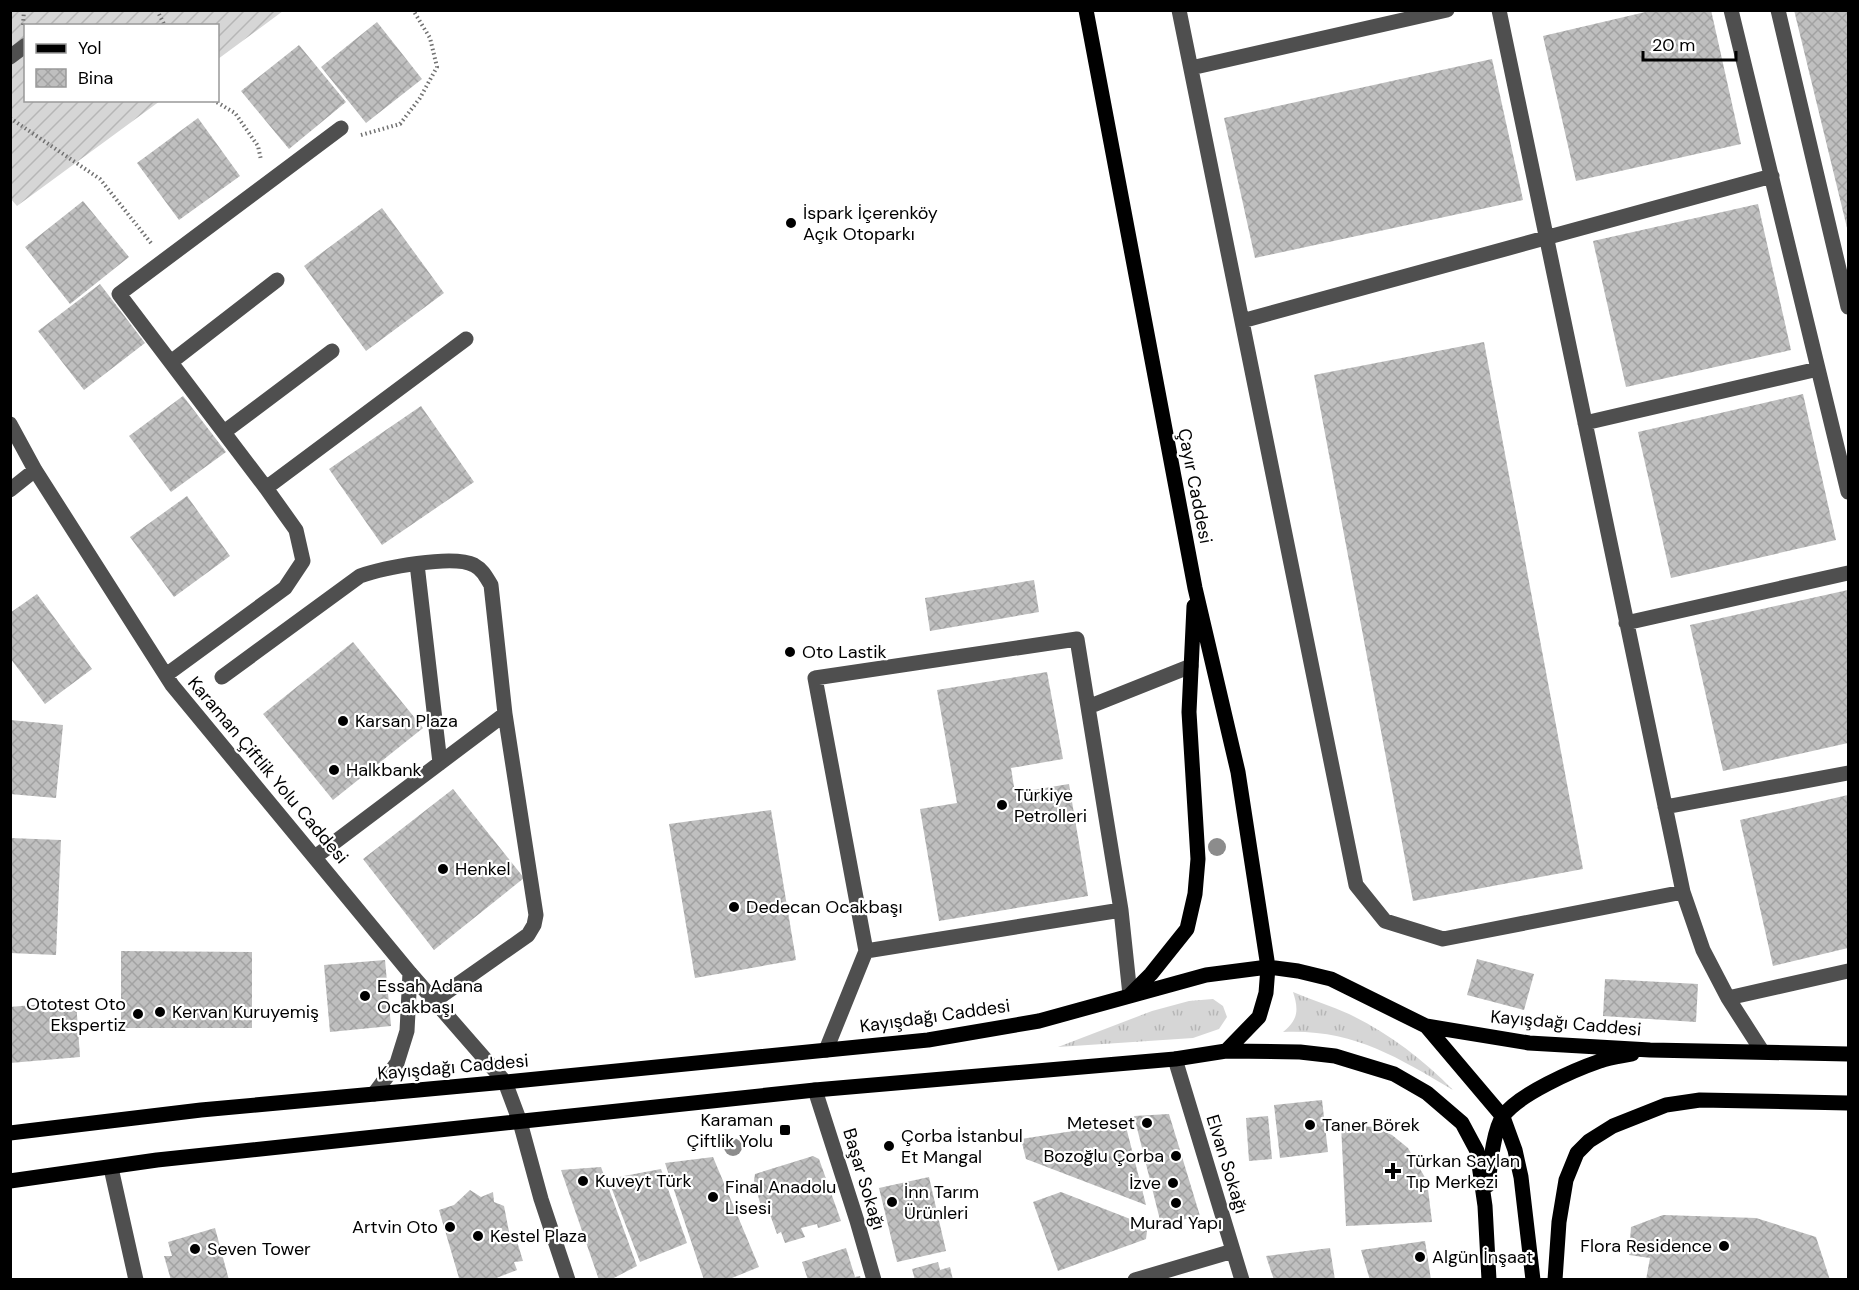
<svg xmlns="http://www.w3.org/2000/svg" width="1859" height="1290" viewBox="0 0 1859 1290" font-family="'DM Sans',sans-serif">
<style>
.grass{fill:url(#grass-tufts)}
.garden{fill:url(#garden-furrows)}
.building{fill:url(#building-cross-hatch)}
.lines{fill:none;stroke-linecap:round;stroke-linejoin:round}
.path{stroke:#717171;stroke-width:4;stroke-dasharray:1.5 3;stroke-linecap:butt}
.minor{stroke:#4f4f4f;stroke-width:15}
.major{stroke:#000;stroke-width:15}
.tree{fill:#8c8c8c}
.poi-dot{fill:#000;stroke:#fff;stroke-width:2}
.labels{text-anchor:middle;dominant-baseline:central;stroke-width:4.5;stroke-linejoin:round;paint-order:stroke}
.poi-label{font-size:18px;fill:#000;stroke:#fff;text-anchor:start}
.street-label{font-size:18px;fill:#000;stroke:#fff}
</style>
<defs>
<pattern id="grass-tufts" width="24" height="20" patternUnits="userSpaceOnUse" patternTransform="scale(1.5)"><rect width="24" height="20" fill="#d6d6d6"/><path d="M3 7l-1-3M5 7V3M7 7l1-3M15 17l-1-3M17 17v-4M19 17l1-3" fill="none" stroke="#b6b6b6"/></pattern>
<pattern id="garden-furrows" width="10" height="10" patternUnits="userSpaceOnUse" patternTransform="scale(1.5)"><rect width="10" height="10" fill="#d6d6d6"/><path d="M-1 1l2-2M0 10L10 0M9 11l2-2" fill="none" stroke="#b6b6b6"/></pattern>
<pattern id="building-cross-hatch" width="8" height="8" patternUnits="userSpaceOnUse" patternTransform="scale(1.5)"><rect width="8" height="8" fill="#bfbfbf"/><path d="M0 0l8 8M0 8l8-8" fill="none" stroke="#a2a2a2"/></pattern>
</defs>
<rect width="100%" height="100%" fill="#fff"/>
<path class="grass" d="M1293,992C1312,1000 1331,1006 1349,1014C1388,1033 1423,1059 1453,1090C1395,1056 1353,1029 1283,1032C1298,1020 1299,1010 1293,992Z
M1213,999L1223,1006L1227,1017L1219,1029L1193,1038L1058,1047L1152,1011L1189,1001Z"/>
<path class="garden" d="M10,11H283L218,59V26H26V100L160,101L17,206L10,198Z"/>
<path class="building" d="M1654,10H1711L1741,144L1576,181L1543,36Z
M1794,10H1848V232Z
M377,22L422,79L366,123L321,67Z
M299,45L346,102L289,149L241,91Z
M1492,59L1523,200L1255,258L1224,118Z
M198,118L240,176L179,220L137,163Z
M83,201L129,257L70,304L25,247Z
M1758,204L1791,350L1626,387L1593,241Z
M382,208L444,293L366,351L304,266Z
M100,284L145,343L84,390L38,331Z
M1484,342L1583,869L1413,901L1314,375Z
M1803,394L1836,540L1671,578L1638,432Z
M183,396L226,452L171,492L129,436Z
M421,406L474,482L382,545L329,469Z
M187,496L230,556L174,597L130,537Z
M1034,580L1039,612L930,631L925,598Z
M1848,590V743L1723,771L1690,625Z
M37,594L92,669L45,704L10,658V613Z
M353,642L423,728L333,800L263,714Z
M1047,672L1063,759L1011,768L1015,793L1069,784L1088,896L939,921L920,809L957,803L937,690Z
M10,720L63,725L56,798L10,794Z
M453,789L524,878L434,950L363,859Z
M1848,795V948L1773,966L1740,820Z
M771,810L796,960L695,978L669,824Z
M10,838L61,840L56,955L10,953Z
M121,951L252,952V1028H121Z
M1477,959L1534,974L1524,1010L1467,995Z
M385,960L391,1026L330,1032L324,965Z
M1605,979L1698,984L1696,1022L1603,1016Z
M76,1001L80,1057L10,1063V1007Z
M1322,1100L1328,1152L1280,1158L1274,1105Z
M1169,1114L1200,1216L1161,1224L1134,1116Z
M1268,1116L1272,1159L1249,1161L1246,1118Z
M1125,1123L1146,1205L1026,1159L1021,1139Z
M1341,1125L1374,1127L1392,1135L1408,1148L1427,1181L1432,1222L1346,1226Z
M813,1156L819,1159L841,1221L818,1228L817,1224L801,1228L805,1237L785,1243L781,1232L777,1234L768,1209L762,1210L754,1181L755,1174Z
M713,1157L759,1267L727,1280H704L665,1163Z
M601,1167L637,1266L610,1280H599L561,1170Z
M661,1169L687,1243L640,1262L608,1179Z
M929,1177L946,1251L897,1262L879,1188Z
M470,1190L481,1197L493,1192L494,1202L504,1206L510,1237L515,1235L523,1261L514,1262L517,1270L491,1280L459,1278L439,1210L454,1205Z
M1061,1192L1143,1224L1147,1231L1146,1239L1058,1271L1033,1202Z
M1663,1215L1756,1218L1816,1237L1830,1280H1646L1650,1258L1629,1255L1631,1227Z
M215,1228L229,1280H171L164,1256H172L168,1242Z
M1425,1241L1431,1280H1370L1361,1250Z
M846,1248L855,1277L860,1276L861,1280H808L802,1262Z
M1330,1248L1335,1280H1274L1266,1256Z
M938,1262L940,1270L950,1267L953,1280H915L912,1269Z"/>
<g class="lines">
<path class="path" d="M157,10L165,26
M23,25L24,10
M213,100L235,113L258,146L261,160
M10,118L100,179L151,243
M361,135L400,124L420,98L437,67L430,38L413,10"/>
<path class="minor" d="M1179,10L1356,885L1385,921L1443,939L1683,892
M1499,10L1683,892L1703,950L1728,998L1762,1051
M1731,10L1848,492
M1778,10L1848,307
M10,57L26,45
M1191,68L1447,10
M341,128L119,294L266,488L466,339
M1242,321L1772,176
M171,362L277,280
M1585,423L1818,369
M10,424L35,470L172,685L410,973L505,1082L520,1122L541,1199L568,1280
M224,432L332,351
M10,490L35,470
M417,564L440,763
M1626,623L1848,573
M166,675L285,588L303,561L296,530L266,488
M222,677L360,576C382,568 453,554 474,565C483,570 486,577 491,585L505,714L315,857
M1665,807L1848,773
M866,951L815,678L1077,639L1088,707
M1130,995L1121,910L1088,707L1191,666
M1728,998L1848,971
M434,1001L528,935L534,925L536,915L505,714
M826,1050L866,951L1121,910
M1175,1059L1242,1280
M815,1090L857,1221L874,1280
M374,1094L397,1063L407,1031L410,973
M111,1168L136,1280
M1135,1280L1233,1251"/>
<path class="major" d="M1086,10L1195,588L1238,772L1268,967L1266,993L1259,1017L1226,1051
M1130,995L1151,974L1187,929L1195,894L1198,859L1189,712L1194,606
M1426,1026L1503,1117L1515,1150L1521,1177L1533,1280
M10,1133L201,1110L505,1082L928,1040L1039,1021L1206,975L1268,967L1298,971L1331,979L1426,1026L1529,1043L1650,1050L1848,1054
M10,1181L157,1160L815,1090L1175,1059L1226,1051L1300,1052L1335,1056L1394,1074L1427,1093L1462,1123L1477,1151L1485,1206L1489,1280
M1488,1185C1490,1168 1493,1130 1503,1116C1519,1094 1574,1070 1600,1061C1610,1057 1622,1056 1632,1054
M1555,1280L1559,1222L1566,1180L1577,1153L1589,1141L1613,1126L1666,1105L1700,1100L1848,1103"/>
</g>
<g class="tree">
<circle cx="1217" cy="847" r="9"/>
<circle cx="733" cy="1147" r="9"/>
</g>
<g class="poi-dot">
<circle cx="791" cy="223" r="6"/>
<circle cx="790" cy="652" r="6"/>
<circle cx="343" cy="721" r="6"/>
<circle cx="334" cy="770" r="6"/>
<circle cx="1002" cy="805" r="6"/>
<circle cx="443" cy="869" r="6"/>
<circle cx="734" cy="907" r="6"/>
<circle cx="365" cy="996" r="6"/>
<circle cx="160" cy="1012" r="6"/>
<circle cx="138" cy="1014" r="6"/>
<circle cx="1147" cy="1123" r="6"/>
<circle cx="1310" cy="1125" r="6"/>
<rect x="779" y="1124" width="12" height="12" rx="3"/>
<circle cx="889" cy="1146" r="6"/>
<circle cx="1176" cy="1156" r="6"/>
<path d="M1390 1162h6v6h6v6h-6v6h-6v-6h-6v-6h6z"/>
<circle cx="583" cy="1181" r="6"/>
<circle cx="1173" cy="1183" r="6"/>
<circle cx="713" cy="1197" r="6"/>
<circle cx="892" cy="1202" r="6"/>
<circle cx="1176" cy="1203" r="6"/>
<circle cx="450" cy="1227" r="6"/>
<circle cx="478" cy="1236" r="6"/>
<circle cx="1724" cy="1246" r="6"/>
<circle cx="195" cy="1249" r="6"/>
<circle cx="1420" cy="1257" r="6"/>
</g>
<g class="labels">
<g class="poi-label">
<text x="803" y="213">İspark İçerenköy<tspan x="803" dy="21">Açık Otoparkı</tspan></text>
<text x="802" y="652">Oto Lastik</text>
<text x="355" y="721">Karsan Plaza</text>
<text x="346" y="770">Halkbank</text>
<text x="1014" y="795">Türkiye<tspan x="1014" dy="21">Petrolleri</tspan></text>
<text x="455" y="869">Henkel</text>
<text x="746" y="907">Dedecan Ocakbaşı</text>
<text x="377" y="986">Essah Adana<tspan x="377" dy="21">Ocakbaşı</tspan></text>
<text x="126" y="1004" text-anchor="end">Ototest Oto<tspan x="126" dy="21">Ekspertiz</tspan></text>
<text x="172" y="1012">Kervan Kuruyemiş</text>
<text x="773" y="1120" text-anchor="end">Karaman<tspan x="773" dy="21">Çiftlik Yolu</tspan></text>
<text x="1135" y="1123" text-anchor="end">Meteset</text>
<text x="1322" y="1125">Taner Börek</text>
<text x="901" y="1136">Çorba İstanbul<tspan x="901" dy="21">Et Mangal</tspan></text>
<text x="1164" y="1156" text-anchor="end">Bozoğlu Çorba</text>
<text x="1406" y="1161">Türkan Saylan<tspan x="1406" dy="21">Tıp Merkezi</tspan></text>
<text x="595" y="1181">Kuveyt Türk</text>
<text x="1161" y="1183" text-anchor="end">İzve</text>
<text x="725" y="1187">Final Anadolu<tspan x="725" dy="21">Lisesi</tspan></text>
<text x="904" y="1192">İnn Tarım<tspan x="904" dy="21">Ürünleri</tspan></text>
<text x="1176" y="1223" text-anchor="middle">Murad Yapı</text>
<text x="438" y="1227" text-anchor="end">Artvin Oto</text>
<text x="490" y="1236">Kestel Plaza</text>
<text x="1712" y="1246" text-anchor="end">Flora Residence</text>
<text x="207" y="1249">Seven Tower</text>
<text x="1432" y="1257">Algün İnşaat</text>
</g>
<g class="street-label">
<text transform="translate(1195 486) rotate(79)">Çayır Caddesi</text>
<text transform="translate(268 770) rotate(50)">Karaman Çiftlik Yolu Caddesi</text>
<text transform="translate(935 1016) rotate(-8)">Kayışdağı Caddesi</text>
<text transform="translate(1566 1023) rotate(5)">Kayışdağı Caddesi</text>
<text transform="translate(453 1067) rotate(-5)">Kayışdağı Caddesi</text>
<text transform="translate(1227 1164) rotate(73)">Elvan Sokağı</text>
<text transform="translate(864 1179) rotate(73)">Başar Sokağı</text>
</g>
</g>
<rect width="1859" height="1290" fill="none" stroke="#000000" stroke-width="24"/>
<rect x="24" y="24" width="195" height="78" fill="#ffffff" stroke="#999999" stroke-width="1.5"/>
<rect x="36" y="44" width="30" height="9" fill="#000000" stroke="#999999" stroke-width="1.5"/>
<text x="78" y="54" font-size="18" fill="#000000">Yol</text>
<rect x="36" y="69" width="30" height="18" fill="url(#building-cross-hatch)" stroke="#999999" stroke-width="1.5"/>
<text x="78" y="84" font-size="18" fill="#000000">Bina</text>
<path d="M1643 51v9h93v-9" fill="none" stroke="#000000" stroke-width="3"/>
<text x="1652" y="51" font-size="18" fill="#000000" stroke="#ffffff" stroke-width="4.5" paint-order="stroke">20 m</text>
</svg>
